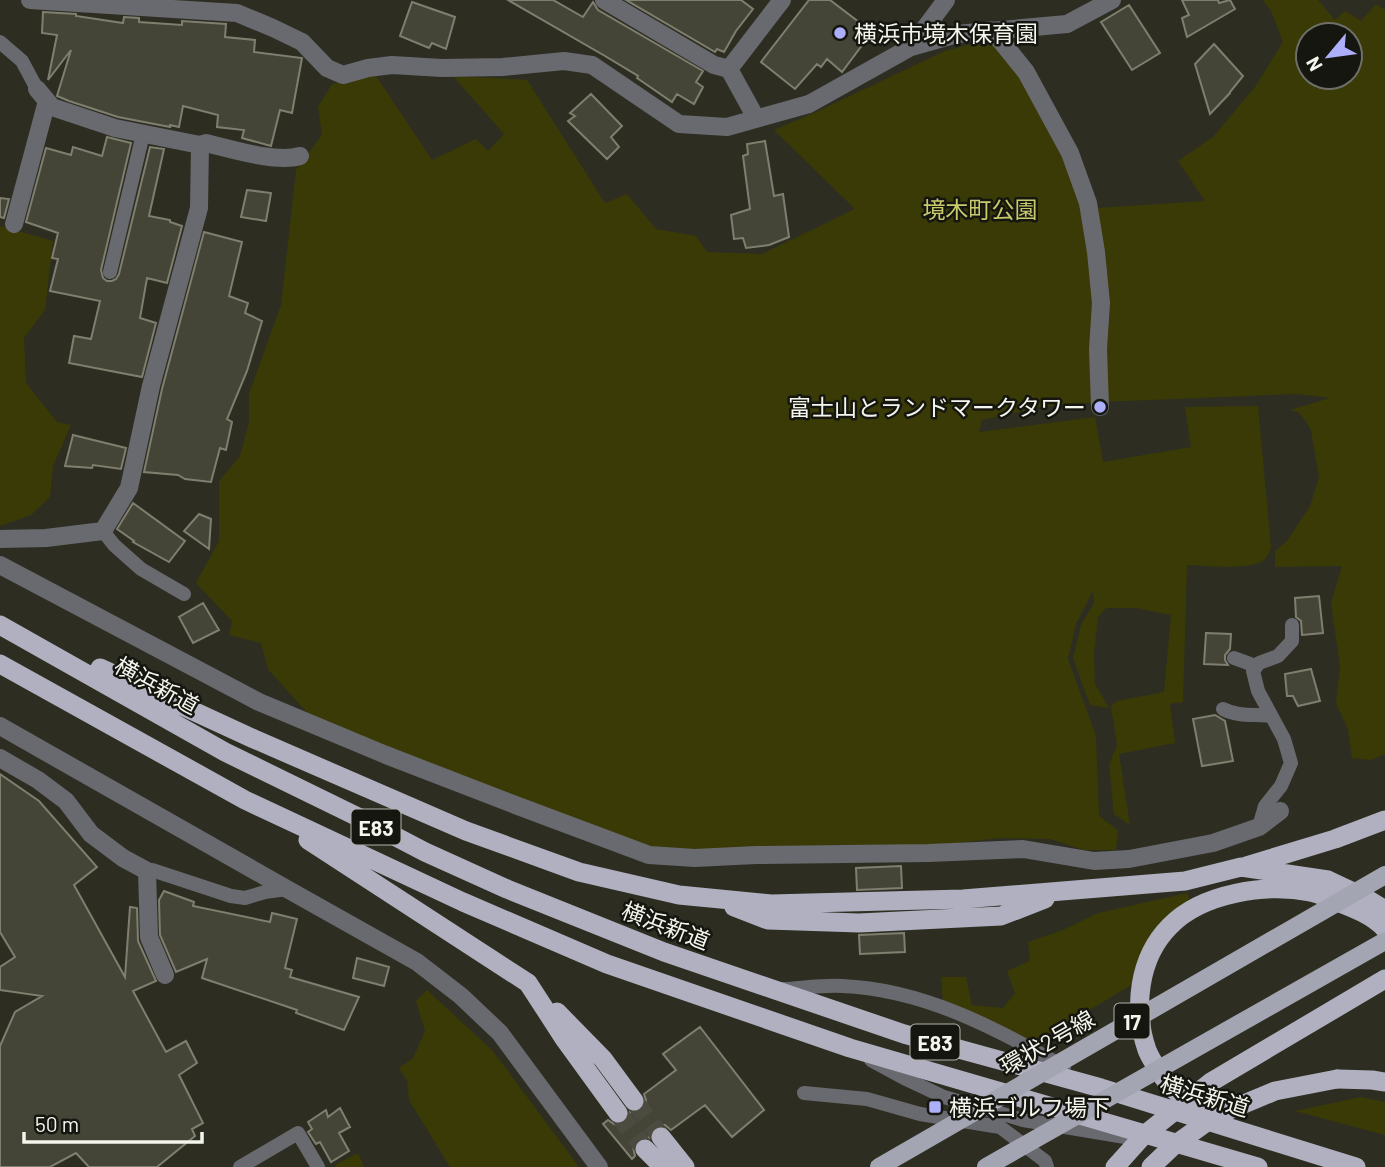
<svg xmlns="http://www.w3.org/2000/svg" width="1385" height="1167" viewBox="0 0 1385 1167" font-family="Barlow,'Noto Sans JP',sans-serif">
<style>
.green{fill:#3a3a06;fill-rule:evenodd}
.building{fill:#454537;stroke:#7e7f6f;stroke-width:2}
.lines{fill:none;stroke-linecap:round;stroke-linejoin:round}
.trunk-tunnel{stroke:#4b4c3f;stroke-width:19;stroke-dasharray:19 10;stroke-linecap:butt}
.service{stroke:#696970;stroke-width:14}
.pedestrian{stroke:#696970;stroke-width:18}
.minor{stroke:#696970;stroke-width:18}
.tertiary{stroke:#696970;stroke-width:18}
.trunk{stroke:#b0b0c0;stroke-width:19}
.primary-bridge{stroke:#a4a5b2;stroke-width:18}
.trunk-bridge{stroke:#b0b0c0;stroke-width:19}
.poi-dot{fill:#adaffb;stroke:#151610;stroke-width:2.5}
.labels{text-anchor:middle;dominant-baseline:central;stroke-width:5;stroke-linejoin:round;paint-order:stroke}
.shield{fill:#151610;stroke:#b1b2aa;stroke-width:2}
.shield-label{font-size:21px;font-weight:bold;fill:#f4f5ec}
.poi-label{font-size:23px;fill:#f4f5ec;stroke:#151610;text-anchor:start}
.park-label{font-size:23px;fill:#c8ca6c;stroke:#151610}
.street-label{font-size:23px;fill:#f4f5ec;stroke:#151610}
</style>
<rect width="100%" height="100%" fill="#2d2e21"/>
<path class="green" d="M1263,0H1318L1335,20L1345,11L1361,21L1376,4L1385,10V754L1371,760L1352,758L1348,729L1336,703L1340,667L1331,603L1342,566L1275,567V551L1287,541L1310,506L1319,477L1311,430L1305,420L1298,412L1290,410L1330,398L1295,394L1099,402L1041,407L982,420L979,432L1095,417L1103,462L1191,447L1185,407L1258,406L1271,547C1270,550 1268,556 1266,558C1253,572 1206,565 1187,565L1183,702L1170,704L1175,743L1119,754L1130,825L1114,814L1109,765L1117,745L1111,706L1117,701L1164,692L1171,615L1136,608H1106L1098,617L1094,653L1095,684L1109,708L1090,705L1073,658L1081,625L1094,603L1093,591L1076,624L1068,659L1096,736L1099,816L1118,830L1116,850H1084L1050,839L1000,838L922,847L685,866L312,718L268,669L261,643L229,635L232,621L196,583L219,541V481L240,456L249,422V394L281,305L296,170L322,135L318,107L332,84L376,76L432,160L476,139L488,151L504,134L453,76L527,80L605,203L627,194L656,229L696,236L707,252L762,254L855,209L774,130L816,112L945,51L1008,35V40L1096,208L1205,201L1178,161L1213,137L1255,87L1283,42L1271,11ZM1308,35H1350V77H1308Z
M0,226L53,241L45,310L24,338L26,383L57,422L71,425L53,466L50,497L31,515L0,526Z
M1187,893L1191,902L1138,981L1034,1043L943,1002L941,977H966L972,1005L1003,1008L1015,993L1007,971L1030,961L1028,942L1063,930L1098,913Z
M427,990L493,1051L579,1167H450L409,1100L407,1080L399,1068L413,1058L425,1031L416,1001Z
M1361,1097L1385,1102V1135L1295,1111Z
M358,1153L364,1167H336L335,1165Z"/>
<path class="building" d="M508,0H553L583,17L593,2L598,10L703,71L696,82L703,87L694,104L677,94L672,102L637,78L638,76L605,56Z
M626,0H741L753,9L736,31L724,52L717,49L715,52Z
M809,0H830L872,32L842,72L827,59L821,67L817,64L795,89L761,62Z
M1182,0H1218L1219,3L1230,0L1235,9L1187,37L1182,18L1189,15Z
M412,2L455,17L446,49L432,43L429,48L400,36Z
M1129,5L1160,53L1132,70L1101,22Z
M43,12L76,14V16L123,23L124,17L139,18V22L182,25V21L226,24L225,37L255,40L254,52L302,58L292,113L280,110L271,146L242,138L244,130L217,127L218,115L183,106L179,127L170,125V127L118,117L69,101L57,96L71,50L48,80L57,35L42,33Z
M1214,44L1243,76L1230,92V93L1210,114L1195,64Z
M591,94L622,126L611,137L619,147L607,159L568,121L575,116L570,113Z
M107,137L131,143L101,270L103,278L107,281H112L116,279L119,274L150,147L164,149L149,216L170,220V222L182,226L167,283L147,278L140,318L156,323L142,377L69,363L74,336L91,339L100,301L50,291L58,259L52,258L58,233L26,222L46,148L71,155L73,147L102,156Z
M765,141L774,196L783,194L789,237L769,245L746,248L743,238L734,239L731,215L750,209L743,156L748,154L747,144Z
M247,190L271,193L266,221L241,217Z
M0,198L9,199L4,218L0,217Z
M204,232L242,242L229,296L248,303L245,313L262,321L247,371L227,419L232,422L226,450L220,448L211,482L185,479L178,475L144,472L162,389Z
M73,435L126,448L121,469L93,465L92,468L65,466Z
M133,503L185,541L169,562L133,542L134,541L117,529Z
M199,514L211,519L209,549L184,531Z
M1319,596L1323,633L1302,635L1301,621L1296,617L1295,598Z
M203,603L219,630L193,643L179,617Z
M1206,633L1231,634L1230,649L1225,655V660L1228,665L1204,664Z
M1311,669L1320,701L1298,706L1293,696H1287L1285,674Z
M1215,715L1225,721L1233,761L1202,766L1193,719Z
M0,774L39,801L97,867L74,885L125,977L130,907L137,908L138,941L156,981L133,991L166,1052L186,1041L197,1063L179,1075L203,1123L192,1129L195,1136L157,1167H89L76,1153L50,1167H0V1046L15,1012L42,996L0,990V967L15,957L0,932Z
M901,866L902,888L857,890L856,868Z
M164,891L194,902L193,906L270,922L272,913L297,919L285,968L292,970L290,977L359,997L344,1030L296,1013L297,1010L202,978L207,959L176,972L160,935L159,900Z
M904,933L905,952L860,954L859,935Z
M357,958L389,967L384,986L353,978Z
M700,1027L764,1110L732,1137L705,1105L671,1130L665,1125H658L654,1127L650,1132L649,1138L643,1137L636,1141L633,1147L635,1156L632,1159L603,1124L608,1120L614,1124L620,1125L626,1122L629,1117L630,1112L636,1113L642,1110L645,1105L646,1100L644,1094L676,1070L663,1054Z
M340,1108L350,1127L339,1133L349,1151L331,1162L320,1142L316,1144L308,1132L312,1129L308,1122L326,1110L328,1117Z"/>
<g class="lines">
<path class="trunk-tunnel" d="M634,1101L661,1137
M618,1113L645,1149"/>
<path class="service" d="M0,42L22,61L37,89
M110,272L143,134
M103,531L114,545L141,569L184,594
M1234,658L1256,666
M1223,709C1238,717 1255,714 1271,716
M1259,827L1265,806L1281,786L1291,763L1284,739L1258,691L1253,671L1259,663L1278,656L1292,641V625
M147,871L152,870L231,896L245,898L265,892L287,889
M783,989C802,988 823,985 842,986C922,989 996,1028 1064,1067
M871,1060L906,1079L944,1097L1023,1120L1131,1138
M804,1093L867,1099L920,1114L1000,1127L1045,1161L1047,1167
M240,1167L298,1133L318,1167"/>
<path class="pedestrian" d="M989,30L1001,41L1026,72L1070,153L1088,203L1096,252L1101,303L1098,349L1100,407"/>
<path class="minor" d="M30,0L237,13L273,28L302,42L327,68L343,75L368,68L392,65L442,68L503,67L564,61L592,65L679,124L727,127L809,104L911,47L957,34L1067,24L1112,0
M604,0L714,65L729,69
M911,47L946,0
M756,118L729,69L782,0
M200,145L206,143C231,149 276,163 300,156
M14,224L47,101
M0,539L46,538L103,531L129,488L151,386L199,208L200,145L115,128L52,107L37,89
M0,565L259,702L386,755L518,806L649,855L695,858L756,855L929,853L1023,849L1094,861L1129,859L1213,843L1259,827L1280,811
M0,758L38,780L66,801L91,834L123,858L147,871L149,937L165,975"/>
<path class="tertiary" d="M0,726L287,889L417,962L461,996L500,1033L599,1167"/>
<path class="trunk" d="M0,625L225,752L358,817L425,852L507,889L664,952L904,1034L1101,1088L1356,1167
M0,664L245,800L463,902L607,964L850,1048L1258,1167
M100,668L254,739L466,831L579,872L679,895L771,904L963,899L1185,881L1241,867L1328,880L1364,897L1385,910
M308,840L528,983L565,1040L618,1113
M1246,866L1335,839L1385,820
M734,907L768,920L859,923L1001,916L1045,899
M557,1012L603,1059L634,1101
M1337,1079L1372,1080L1385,1082
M1200,1108C1191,1101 1177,1095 1170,1086C1163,1078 1151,1060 1147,1050C1133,1009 1138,958 1170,926C1202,893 1267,883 1310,892C1318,893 1327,898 1335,901C1353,908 1372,915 1385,929
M661,1137L685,1167
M645,1149L663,1167"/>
<path class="primary-bridge" d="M879,1167L1385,875
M986,1167L1385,941"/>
<path class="trunk-bridge" d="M1115,1167L1143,1136L1211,1082L1385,979
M1151,1167L1172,1147L1215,1116L1275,1091L1337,1079"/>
</g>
<g class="poi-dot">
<circle cx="840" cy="33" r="7"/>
<circle cx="1100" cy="407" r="7"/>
<rect x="928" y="1100" width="14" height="14" rx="3.5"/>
</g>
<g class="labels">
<g class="shield">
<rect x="351.5" y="809.5" width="49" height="35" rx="5"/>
<rect x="1114.5" y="1003.5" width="35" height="35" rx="5"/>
<rect x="910.5" y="1024.5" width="49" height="35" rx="5"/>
</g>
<g class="shield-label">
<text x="376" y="827">E83</text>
<text x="1132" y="1021">17</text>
<text x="935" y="1042">E83</text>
</g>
<g class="poi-label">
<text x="854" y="33">横浜市境木保育園</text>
<text x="1086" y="407" text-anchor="end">富士山とランドマークタワー</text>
<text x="949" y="1107">横浜ゴルフ場下</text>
</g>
<g class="park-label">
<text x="980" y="209">境木町公園</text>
</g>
<g class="street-label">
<text transform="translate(157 685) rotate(29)">横浜新道</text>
<text transform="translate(666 925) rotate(21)">横浜新道</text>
<text transform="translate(1047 1042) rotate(-30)">環状2号線</text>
<text transform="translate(1205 1095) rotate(17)">横浜新道</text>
</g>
</g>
<g transform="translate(1329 56) rotate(241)"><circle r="33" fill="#151610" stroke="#6e6f68" stroke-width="2"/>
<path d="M0-5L12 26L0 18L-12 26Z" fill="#adaffb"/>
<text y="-10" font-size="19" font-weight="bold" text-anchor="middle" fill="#f4f5ec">N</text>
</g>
<path d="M24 1132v10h178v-10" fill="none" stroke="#f4f5ec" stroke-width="3.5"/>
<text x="35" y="1132" font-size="21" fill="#f4f5ec" stroke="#151610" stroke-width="5" paint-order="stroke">50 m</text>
</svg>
